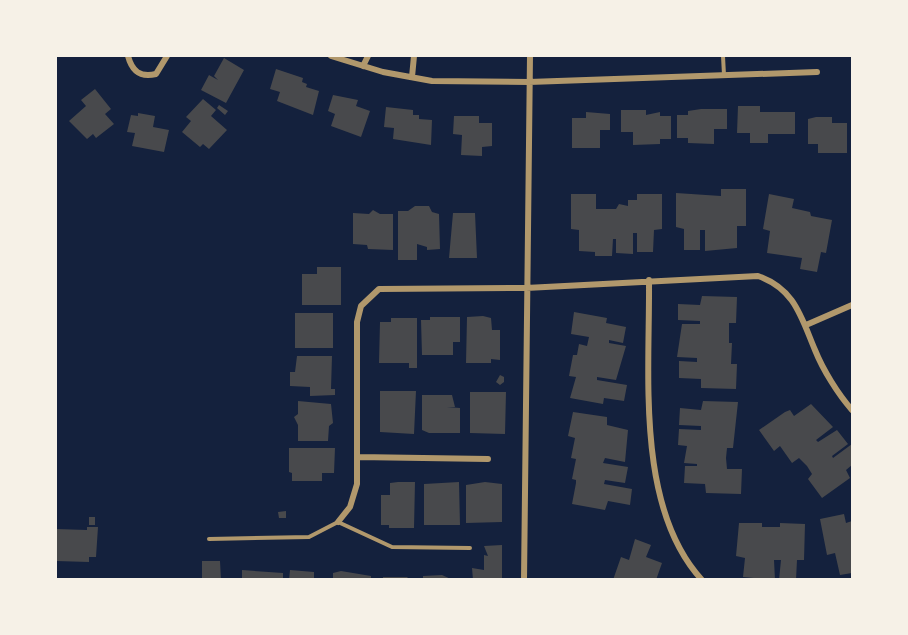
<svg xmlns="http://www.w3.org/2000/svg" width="908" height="635" viewBox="0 0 908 635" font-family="'Archivo Narrow',sans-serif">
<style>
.building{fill:#48494c}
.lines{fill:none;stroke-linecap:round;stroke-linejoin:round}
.service{stroke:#b1986c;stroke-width:4}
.minor{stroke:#b1986c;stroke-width:6}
</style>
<rect width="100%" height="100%" fill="#14213d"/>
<path class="building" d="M224,58L244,70L226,103L201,90L209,75L218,80L214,76Z
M276,69L303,78L302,82L307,84L306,87L319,91L313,115L277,101L280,92L270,89Z
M95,89L111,109L105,114L114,124L96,138L93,134L87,139L69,121L86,106L81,100Z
M333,95L358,100L356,106L370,111L361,137L331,126L335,114L328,111Z
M203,99L216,110L211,116L227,130L209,149L203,144L200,147L182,132L191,121L186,117Z
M219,105L228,111L225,115L217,108Z
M738,106H760V112H795V134H768V143H750V133H737Z
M386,107L413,110V115H419V119L432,120L431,145L393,139L394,128L384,127Z
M701,109H727V129H714V144L688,143V138H677V115H688V111Z
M621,110H646V115L660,112V116H671V139H660V144L633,145V132H621Z
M586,112L610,114V130H600V148H572V118H586Z
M138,113L155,116L153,127L169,130L164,152L132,146L135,133L127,132L131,115L138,116Z
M454,116H479V123H492V146L482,147V156L461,155L462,135L453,134Z
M816,117H832V123H847V153H818V144H808V119Z
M721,189H746V226H737V248L705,251V230H700V250H684V229L676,227V193L721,196Z
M571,194H596V209H616L619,204L628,206V200H637V194H662V229L654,230L653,252H637V233H633V254L616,253V239H613L612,256H595V252L579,251V230L571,229Z
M769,194L794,199L792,208L810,212L811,216L832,220L826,253L821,252L817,272L800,269L802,258L767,253L770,231L763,229Z
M415,206H429L432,212L439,214L440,249L427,250V247L417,244V260H398V211H408Z
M373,210L380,214H393V250L368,249L367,245L353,244V213L369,214Z
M453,213H475L477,258H449Z
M317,267H341V305H302V274H317Z
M702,296L737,297L736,323H729V343H732L731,364H737L736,389L701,388V379L679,378V361L697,362V358L677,357L682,324H700V321L678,320V304L700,305Z
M574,312L607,318L606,323L626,327L623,343L609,340V343L626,346L616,380L597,377V380L627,385L624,401L604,398L603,404L570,398L576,377L569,376L573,355H577L579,344L587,346L589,337L571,334Z
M295,313H333V348H295Z
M483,316L491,318L492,330H500V360L491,359V363H466L467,317Z
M430,317H460V342H453V355H422L421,320H430Z
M391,318H417V368H409V363H379L380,322H391Z
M297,356H332L331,389H335V395L310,396V387L290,386V372H295Z
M500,375L504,377V382L500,385L496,382Z
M380,391H416L414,434L380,432Z
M470,392H506L505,434L470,433Z
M422,395H452L455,407H447L460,408V433H429L422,430Z
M298,401L331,404L333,423L329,426L328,441H298V425L294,417L298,414Z
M703,401L738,402L733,448H727L726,458L727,469H742L741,494L706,493L705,484L684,483L685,466H697V464L684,463L687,446L678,445L679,429L701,430V426L679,425L680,408L701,410Z
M811,404L833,427L816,440L818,442L837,430L848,444L832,456L833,458L852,444V465L846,470L850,478L822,498L808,479L812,474L807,466L799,458L792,463L780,446L774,451L759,430L785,412L790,410L794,416Z
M573,412L607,417V425L628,430L625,462L605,458L603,463L628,467L625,483L605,480L604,484L632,489L630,505L608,501L605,510L572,504L576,483V480L572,479L576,459L571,458L575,438L568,436Z
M289,448H335L334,473H322V481H292V473L289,472Z
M398,482H415L414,528H389V525H381V495H390V483Z
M459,482L460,525H424V484Z
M485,482L502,484V522L466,523V485Z
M286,511V518H279L278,512Z
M844,514L846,523L852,521V573L840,575L835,553L827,555L820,519Z
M89,517H95V525H89Z
M739,523H762V527H780V523L805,524L804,560H797L796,580H779L781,560H774L775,580L743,577L745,558L736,556Z
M87,527H98L96,557H89V562L56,561V529L87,530Z
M635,539L651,545L646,557L662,563L656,580H613L621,557L629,560Z
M502,545V580H473L472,568L484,570V555L488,556L484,546Z
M202,561H220L221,580H202Z
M242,570L283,573V580H242Z
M290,570L314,572V580H289Z
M341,571L371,576V580H333V573Z
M442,575L453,580H423V576Z
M383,577H407L410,580H383Z"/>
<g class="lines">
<path class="service" d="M723,56L724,75
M209,539L309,537L338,522L392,547L470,548"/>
<path class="minor" d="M128,56C132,71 140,78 156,74L167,56
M331,56L383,72L432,81L529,82L817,72
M363,66L368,56
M412,77L414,56
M649,280C650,373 635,507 702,580
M806,325L852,305
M358,457L488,459
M338,522L350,507L357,484V322L361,306L379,289L526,288L758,276C795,289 801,317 815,350C823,370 838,394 852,410
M524,580L530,56"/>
</g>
<rect width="908" height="635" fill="none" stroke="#f6f1e7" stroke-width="114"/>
</svg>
